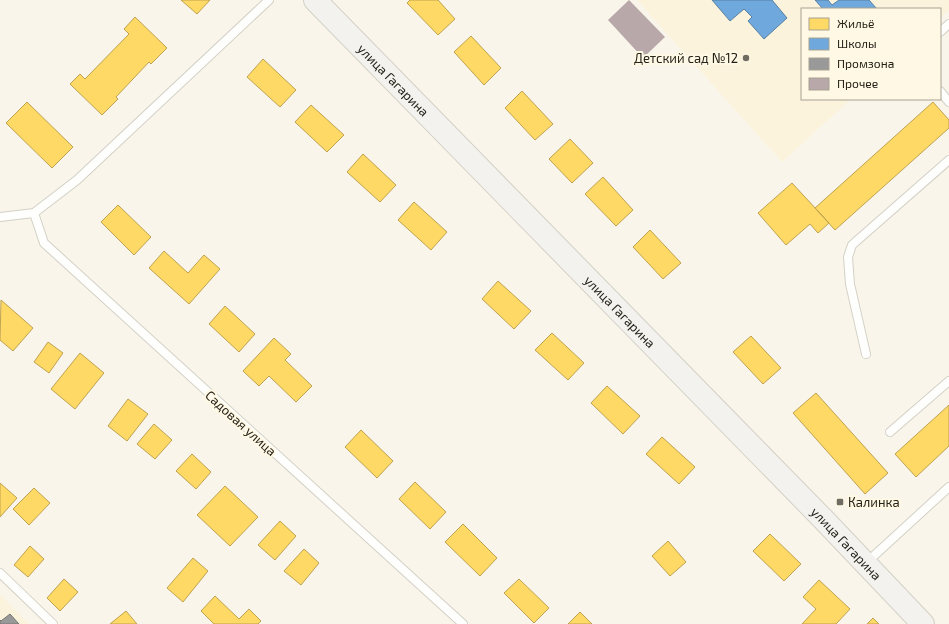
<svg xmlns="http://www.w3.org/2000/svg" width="949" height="624" viewBox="0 0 949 624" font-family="'Exo 2',sans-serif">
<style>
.built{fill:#fbf3dc}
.homes{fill:#ffd966;stroke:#bea24f}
.schools{fill:#6fa8dc;stroke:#5980a2}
.industry{fill:#999;stroke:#767573}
.building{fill:#b8a8a9}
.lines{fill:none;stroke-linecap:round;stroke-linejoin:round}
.lane-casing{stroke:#d3d0c6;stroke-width:10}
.secondary-casing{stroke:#d3d0c6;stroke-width:24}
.lane{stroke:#fefefc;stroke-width:8}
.secondary{stroke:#f4f2ee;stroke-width:22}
.poi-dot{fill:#6f6c62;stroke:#fff8e4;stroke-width:1.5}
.labels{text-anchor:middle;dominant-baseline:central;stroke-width:4;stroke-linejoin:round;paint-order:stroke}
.poi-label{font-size:13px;fill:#252219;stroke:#fff8e4;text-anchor:end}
.street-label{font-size:13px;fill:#252219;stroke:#fff8e4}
</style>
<rect width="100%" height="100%" fill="#f9f5ea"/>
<path class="built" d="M637,0H949V10L940,18V9H802V99H851L782,162Z
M0,594L29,624H0Z"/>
<path class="homes" d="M181,0H210L197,14Z
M410,0H438L455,19L438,35L407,3Z
M135,17L167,48L151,64L149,62L116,97L118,99L102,115L70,84L80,74L85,79L129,34L124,29Z
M471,36L501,68L484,85L454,52Z
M263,59L296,90L280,107L247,77Z
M522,91L553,124L535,140L505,108Z
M27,102L73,147L52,168L6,123Z
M933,102L949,120V128L835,230L815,208Z
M311,105L344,135L327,152L295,122Z
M570,139L593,163L572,183L549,159Z
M363,154L396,185L380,202L347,172Z
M603,177L633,210L616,226L585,194Z
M792,183L829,223L818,233L810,224L786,245L758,213Z
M414,202L447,232L431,250L398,220Z
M118,205L151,237L134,255L101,222Z
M650,230L681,263L663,279L633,247Z
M164,251L188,273L204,255L220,269L189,304L149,268Z
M498,281L531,311L514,329L482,299Z
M1,300L33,328L13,351L0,340Z
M225,306L255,334L239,352L209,324Z
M552,333L584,363L568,380L535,350Z
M751,336L781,368L763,384L733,352Z
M274,338L291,354L285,360L312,386L296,402L269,376L259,386L243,371Z
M48,342L63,353L49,373L34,362Z
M80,353L104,373L75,409L51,389Z
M607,386L640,416L623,434L591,403Z
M816,393L888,473L865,494L793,413Z
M128,399L148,414L127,441L108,426Z
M949,405V446L916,477L895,454Z
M154,424L172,440L155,459L137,444Z
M361,430L393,461L377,478L345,447Z
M662,437L695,467L679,484L646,454Z
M192,454L211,472L196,489L176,471Z
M415,482L446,512L430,529L399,499Z
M0,483L17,498L0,517Z
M225,486L258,517L230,546L197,515Z
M34,488L50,503L29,525L13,509Z
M280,521L296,536L275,560L258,545Z
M463,524L497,558L480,576L445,542Z
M770,534L801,564L784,581L753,551Z
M668,541L686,562L670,576L652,556Z
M30,546L44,559L28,577L14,565Z
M304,549L319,563L301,585L284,571Z
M193,558L208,571L183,602L167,588Z
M64,579L78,592L60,611L47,598Z
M519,579L549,608L534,623L504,593Z
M819,580L850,609L836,624H802L816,609L803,597Z
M215,596L239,619L249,609L261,621L258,624H214L201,611Z
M126,611L137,624H110Z
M580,612L592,624H568Z
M873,618L879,624H867Z"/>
<path class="schools" d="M712,0H772L787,18L764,39L748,21L752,17L744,9L730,21Z
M815,0H828L832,5L839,0H869L877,9H823Z"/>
<path class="industry" d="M10,614L19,624H0V620L1,621Z"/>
<path class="building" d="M629,0L665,37L643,58L608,20Z"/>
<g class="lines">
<defs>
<path id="lane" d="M940,32L949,24
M940,91L949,102
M34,213L44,243L463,624
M0,217L34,213L77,180L269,0
M866,354L850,284L848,257L852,245L949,160
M890,432L949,381
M866,563L949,487
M0,573L53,624"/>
<g id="secondary">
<path id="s1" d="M315,0L825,521L923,624"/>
</g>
</defs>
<use href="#lane" class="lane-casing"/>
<use href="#secondary" class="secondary-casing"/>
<use href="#lane" class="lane"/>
<use href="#secondary" class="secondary"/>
</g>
<g class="poi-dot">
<circle cx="746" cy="58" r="4"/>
<rect x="836" y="498" width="8" height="8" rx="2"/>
</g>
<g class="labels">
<g class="poi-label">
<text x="738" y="58">Детский сад №12</text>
<text x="848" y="502" text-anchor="start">Калинка</text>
</g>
<g class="street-label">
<text stroke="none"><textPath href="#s1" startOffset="112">улица Гагарина</textPath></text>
<text stroke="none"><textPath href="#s1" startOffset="436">улица Гагарина</textPath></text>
<text transform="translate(241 423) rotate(42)">Садовая улица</text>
<text stroke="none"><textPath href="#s1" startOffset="760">улица Гагарина</textPath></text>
</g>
</g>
<rect x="801" y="8" width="140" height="92" fill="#fff8e4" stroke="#a8a293"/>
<rect x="809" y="18" width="20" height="12" fill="#ffd966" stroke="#a8a293"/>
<text x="837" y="28" font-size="12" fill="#252219">Жильё</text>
<rect x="809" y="38" width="20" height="12" fill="#6fa8dc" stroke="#a8a293"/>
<text x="837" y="48" font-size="12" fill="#252219">Школы</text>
<rect x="809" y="58" width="20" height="12" fill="#999999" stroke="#a8a293"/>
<text x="837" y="68" font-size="12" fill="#252219">Промзона</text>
<rect x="809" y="78" width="20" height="12" fill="#b8a8a9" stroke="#a8a293"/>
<text x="837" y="88" font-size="12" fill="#252219">Прочее</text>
</svg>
